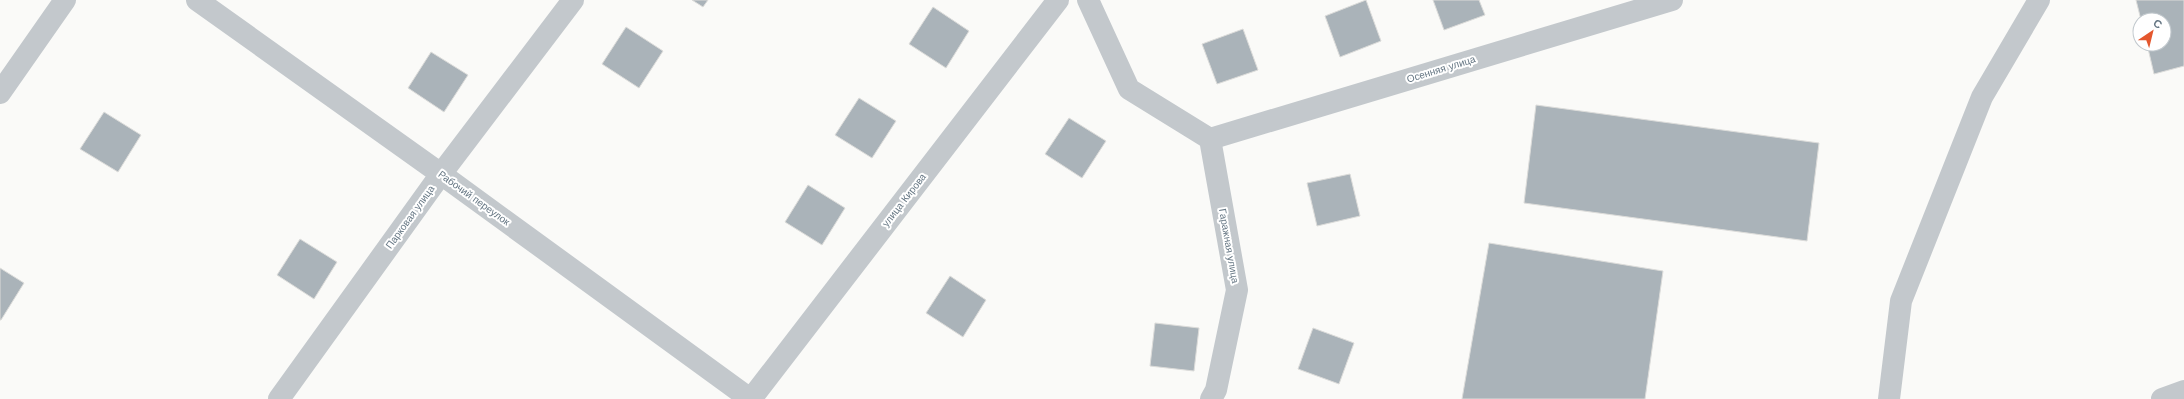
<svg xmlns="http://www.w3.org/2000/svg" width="2184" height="399" viewBox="0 0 2184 399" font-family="'Work Sans',sans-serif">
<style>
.building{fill:#aab3b9;stroke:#dcdcda}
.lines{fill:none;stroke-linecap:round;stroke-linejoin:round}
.minor{stroke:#c3c8cc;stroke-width:22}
.labels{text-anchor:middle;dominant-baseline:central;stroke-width:4;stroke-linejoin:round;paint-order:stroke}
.street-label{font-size:10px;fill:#657683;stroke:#fff}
</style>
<rect width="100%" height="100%" fill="#fafaf8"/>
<path class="building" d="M692,0H708L703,7Z
M1366,0L1381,41L1340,57L1325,16Z
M1433,0H1479L1485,15L1444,30Z
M2136,0H2184V66L2154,74L2147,44H2164V20H2141Z
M933,7L969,31L946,68L909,44Z
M626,27L663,51L639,88L602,64Z
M1243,29L1258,70L1217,84L1202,44Z
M431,52L468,75L444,112L408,88Z
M859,98L896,121L872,158L835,135Z
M1536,105L1819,143L1807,241L1524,203Z
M104,112L141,135L118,172L80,149Z
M1069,118L1106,141L1082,178L1045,154Z
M1350,174L1360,216L1317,226L1307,183Z
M808,185L845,208L822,245L785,222Z
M300,239L337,262L314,299L277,275Z
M1489,243L1663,271L1645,399H1462Z
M0,268L24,283L1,320H0Z
M950,276L986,300L963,337L926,313Z
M1155,323L1199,328L1194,371L1150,366Z
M1313,328L1354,343L1339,384L1298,369Z"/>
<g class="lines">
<path class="minor" d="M197,0L441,174L750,399
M1088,0L1129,89L1210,139
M0,93L65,0
M1210,139L1672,0
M1210,139L1237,290L1216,390L1211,399
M279,399L441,174L573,0
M751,399L1058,0
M1889,399L1901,301L1982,97L2039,0
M2162,399L2184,391"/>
</g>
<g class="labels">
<g class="street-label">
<text transform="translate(1441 69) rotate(-17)">Осенняя улица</text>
<text transform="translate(474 198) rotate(36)">Рабочий переулок</text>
<text transform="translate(904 200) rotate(-52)">улица Кирова</text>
<text transform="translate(410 217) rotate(-54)">Парковая улица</text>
<text transform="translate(1229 246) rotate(80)">Гаражная улица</text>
</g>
</g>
<g transform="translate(2152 32) rotate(35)"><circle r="19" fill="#ffffff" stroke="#c1c8cd"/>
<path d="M0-3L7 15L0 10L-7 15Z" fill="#e4572e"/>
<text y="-6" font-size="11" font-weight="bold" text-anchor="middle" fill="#657683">С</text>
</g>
</svg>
